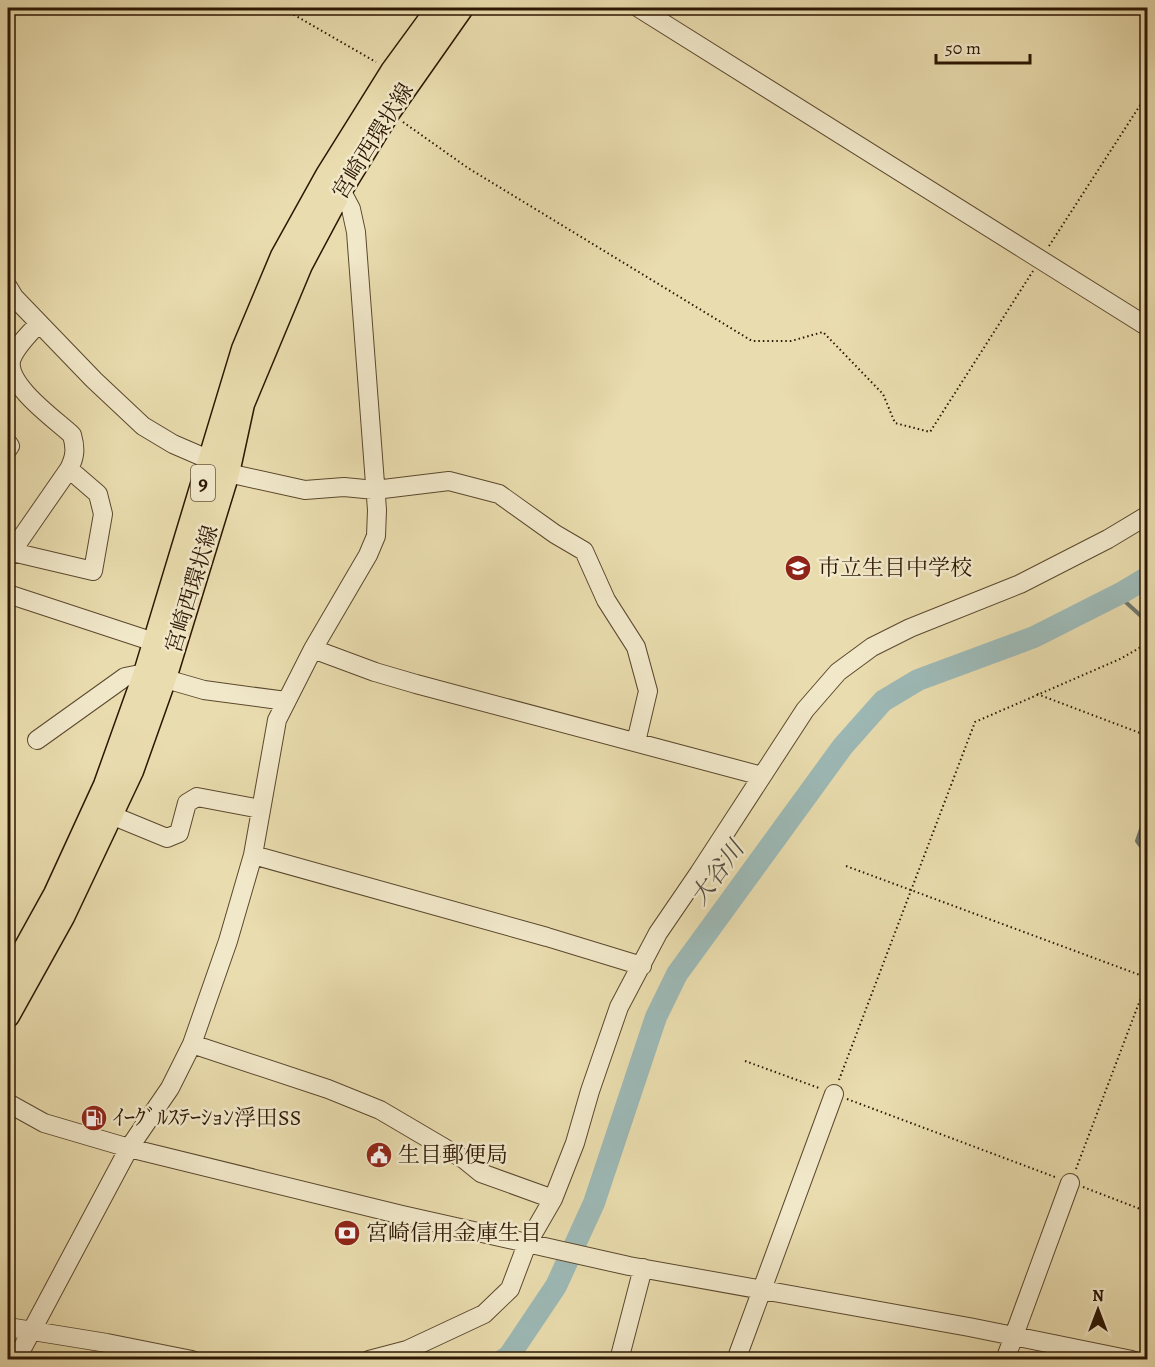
<svg xmlns="http://www.w3.org/2000/svg" width="1155" height="1367" viewBox="0 0 1155 1367" font-family="Alegreya,'Noto Serif JP',serif">
<style>
.lines{fill:none;stroke-linecap:round;stroke-linejoin:round}
.stream{stroke:#70786e;stroke-width:4}
.river{stroke:#9db9b6;stroke-width:22}
.minor-casing{stroke:#5b482d;stroke-width:20}
.major-casing{stroke:#2c1602;stroke-width:25}
.path{stroke:#2c1602;stroke-width:2;stroke-dasharray:1.5 3;stroke-linecap:butt}
.minor{stroke:#f1e8ca;stroke-width:18}
.major{stroke:#e9dcae;stroke-width:22}
.labels{text-anchor:middle;dominant-baseline:central;stroke-width:5;stroke-linejoin:round;paint-order:stroke}
.shield{fill:#f1e8ca;stroke:#67553e;stroke-width:1.5}
.shield-label{font-size:21px;font-weight:bold;fill:#2c1602}
.street-label{font-size:22px;fill:#2c1602;stroke:#f1e8ca}
.poi-label{font-size:22px;fill:#2c1602;stroke:#f1e8ca;text-anchor:start}
.water-label{font-size:24px;font-style:italic;fill:#544f41;stroke:#f1e8ca}
</style>
<rect width="100%" height="100%" fill="#e9dcae"/>
<filter id="stains"><feTurbulence type="fractalNoise" baseFrequency=".00333" numOctaves="4"/><feColorMatrix values="0 0 0 0 .2 0 0 0 0 .09 0 0 0 0 .02 0 0 0 .5 -.17"/></filter>
<radialGradient id="worn" r=".72"><stop offset=".6" stop-color="#630" stop-opacity="0"/><stop offset="1" stop-color="#630" stop-opacity=".3"/></radialGradient>
<g class="lines">
<path class="stream" d="M1118,595L1142,617L1148,627
M1148,809L1137,841L1148,856"/>
<path class="river" d="M503,1360L509,1356L556,1286L594,1203L656,1017L677,974L843,746L883,701L918,680L1034,637L1123,592L1148,577"/>
<defs>
<path id="minor" d="M639,8L1148,327
M8,287L14,297L94,380L143,426L173,444L210,460L228,473L305,490L344,487L375,490L449,481L499,494L555,534L584,551L606,600L636,647L648,691L636,742
M8,443L10,446L8,449
M8,551L93,571L103,514L98,494L69,469
M8,557L69,469C75,457 76,449 72,435C56,420 7,386 11,361C14,348 30,333 39,323
M8,594L154,642
M313,649L375,672L416,684L762,776
M37,740L125,677L145,673L204,690L286,701
M111,815L167,838L179,833L187,803L197,797L261,809
M253,855L547,937L642,966
M192,1044L328,1089L380,1110L465,1160L481,1173L553,1199
M8,1103L44,1123L129,1148L402,1215L629,1266L969,1327L1132,1360
M8,1327L107,1343L192,1360
M16,1360L129,1148L170,1088L192,1044L228,941L253,855L277,720L313,649L368,555L376,536L377,510L356,232L351,209L341,190
M369,1360L407,1350L484,1314L510,1289L527,1244L553,1199L575,1143L590,1091L619,1007L658,933L699,873L805,710L838,672L872,647L910,628L1020,584L1108,539L1148,515
M619,1360L643,1268
M736,1360L834,1094
M1005,1360L1070,1183"/>
<path id="major" d="M8,979L55,894L105,785L145,673L243,349L282,256L327,175L392,71L438,8
M8,1016L63,917L132,771L165,678L228,473L243,404L301,265L341,190L389,112L462,8"/>
</defs>
<use href="#minor" class="minor-casing"/>
<use href="#major" class="major-casing"/>
<path class="path" d="M282,8L376,62
M403,122L468,168L752,341H791L823,332L883,394L895,423L930,432L1033,271
M8,219L10,230
M1049,246L1148,93
M1037,694L1148,736
M846,866L1148,978
M745,1061L819,1088
M839,1080L975,722L1120,659L1148,643
M847,1099L1055,1177
M1076,1169L1148,979
M1083,1187L1148,1212"/>
<use href="#minor" class="minor"/>
<use href="#major" class="major"/>
</g>
<defs>
<symbol id="school-disc" viewBox="-11 -11 22 22"><circle r="9.5" fill="#8f2418" stroke="#f1e8ca"/><path d="M0-5L7-2L0 1L-7-2ZM-4 1L0 2.5L4 1V4Q0 6-4 4Z" fill="#fff"/></symbol>
<symbol id="fuel-disc" viewBox="-11 -11 22 22"><circle r="9.5" fill="#8f2418" stroke="#f1e8ca"/><path d="M-5.5-6h7V0h2V4h1.3V-2.5L3-4.5l.8-.8L6-3V5H2.5V1h-1V6h-7ZM-4.2-4.7v3.2H.2V-4.7Z" fill="#fff"/></symbol>
<symbol id="civic-disc" viewBox="-11 -11 22 22"><circle r="9.5" fill="#8f2418" stroke="#f1e8ca"/><path d="M-.6-6.5H3V-4.5H.6V-3L4-1V1h2V6H-6V1h2V-1L-.6-3ZM-1.2 2.5V6h2.4V2.5Z" fill="#fff"/></symbol>
<symbol id="bank-disc" viewBox="-11 -11 22 22"><circle r="9.5" fill="#8f2418" stroke="#f1e8ca"/><path d="M-6-4H6V4H-6ZM0-2.3a2.3 2.3 0 1 0 0 4.6a2.3 2.3 0 1 0 0-4.6Z" fill="#fff"/></symbol>
</defs>
<g fill-rule="evenodd">
<use href="#school-disc" x="783" y="553" width="30" height="30"/>
<use href="#fuel-disc" x="79" y="1103" width="30" height="30"/>
<use href="#civic-disc" x="364" y="1140" width="30" height="30"/>
<use href="#bank-disc" x="332" y="1218" width="30" height="30"/>
</g>
<g class="labels">
<rect class="shield" x="191" y="465" width="24" height="36" rx="4.5"/>
<g class="shield-label">
<text x="203" y="483">9</text>
</g>
<g class="street-label">
<text transform="translate(373 141) rotate(-58)">宮崎西環状線</text>
<text transform="translate(192 589) rotate(-73)">宮崎西環状線</text>
</g>
<g class="poi-label">
<text x="818" y="568">市立生目中学校</text>
<text x="113" y="1118">ｲｰｸﾞﾙｽﾃｰｼｮﾝ浮田SS</text>
<text x="398" y="1155">生目郵便局</text>
<text x="366" y="1233">宮崎信用金庫生目</text>
</g>
<g class="water-label">
<text transform="translate(717 873) rotate(-54)">大谷川</text>
</g>
</g>
<rect width="1155" height="1367" fill="none" stroke="#e9dcae" stroke-width="30"/>
<rect x="9" y="9" width="1137" height="1349" fill="none" stroke="#2c1602" stroke-width="3"/>
<rect x="15" y="15" width="1125" height="1337" fill="none" stroke="#2c1602" stroke-width="1.5"/>
<g transform="translate(1098 1310)" stroke="#f1e8ca" stroke-width="4.5" paint-order="stroke">
<path d="M0-4.5L10 22L0 15L-10 22Z" fill="#2c1602"/>
<text y="-9" font-size="16" font-weight="bold" text-anchor="middle" fill="#2c1602">N</text>
</g>
<path d="M936 54v9h94v-9" fill="none" stroke="#2c1602" stroke-width="3"/>
<text x="945" y="54" font-size="18" fill="#2c1602" stroke="#f1e8ca" stroke-width="4.5" paint-order="stroke">50 m</text>
<rect width="100%" height="100%" filter="url(#stains)"/>
<rect width="100%" height="100%" fill="url(#worn)"/>
</svg>
